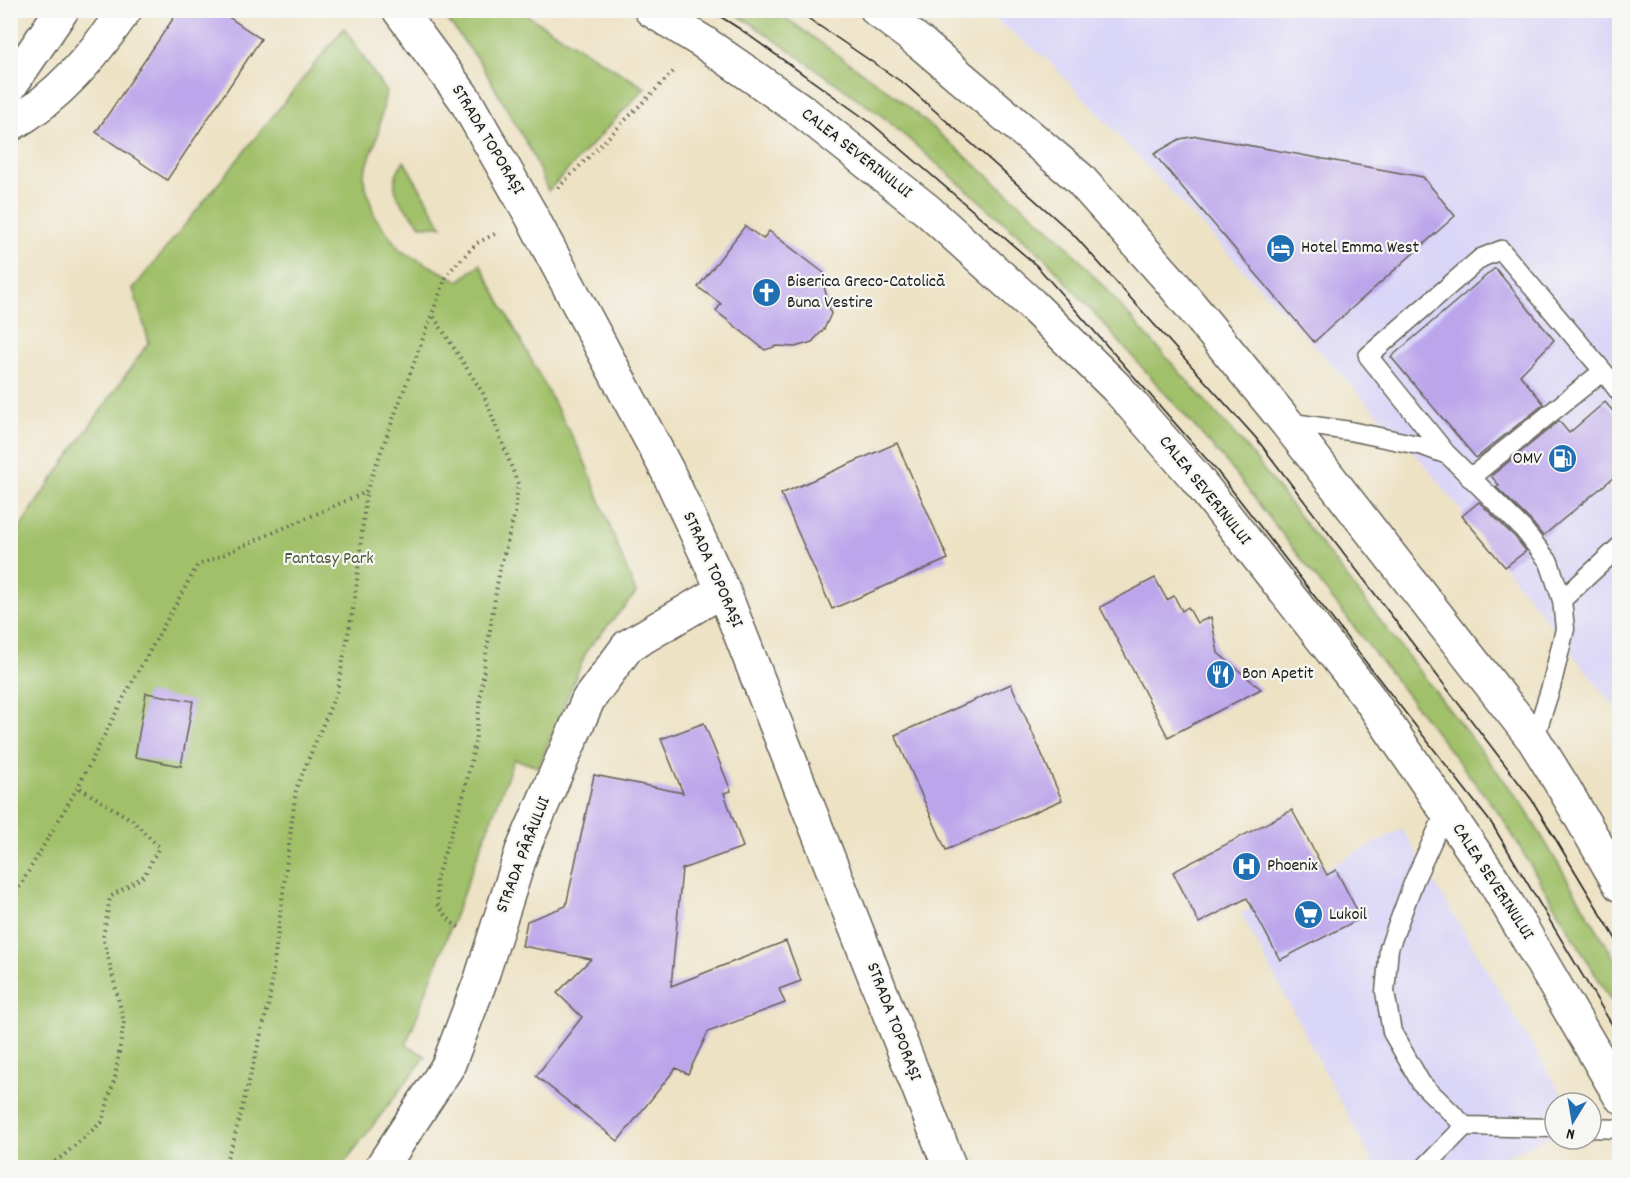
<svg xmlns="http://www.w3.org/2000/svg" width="1630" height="1178" viewBox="0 0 1630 1178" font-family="Dekko,sans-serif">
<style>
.built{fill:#dad6f7}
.green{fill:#a0c069;stroke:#5e6e42;stroke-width:1.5}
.building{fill:#bca6eb}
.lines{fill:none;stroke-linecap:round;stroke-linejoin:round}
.lane-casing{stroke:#656157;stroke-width:21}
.street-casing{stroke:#656157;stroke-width:36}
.secondary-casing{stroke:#656157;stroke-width:36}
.path{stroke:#656157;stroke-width:4;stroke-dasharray:1.5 4.5;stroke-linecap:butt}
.lane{stroke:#fff;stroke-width:18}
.street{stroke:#fff;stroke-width:33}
.secondary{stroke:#fff;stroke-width:33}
.tram{stroke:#1c1c1c;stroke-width:1.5}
.labels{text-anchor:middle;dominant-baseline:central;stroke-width:4.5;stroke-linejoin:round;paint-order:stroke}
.street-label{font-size:18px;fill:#1c1c1c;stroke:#f6f6f2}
.poi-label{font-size:18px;fill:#1c1c1c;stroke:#f6f6f2;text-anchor:start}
.park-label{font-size:18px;fill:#4a5537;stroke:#f6f6f2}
</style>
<rect width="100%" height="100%" fill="#f6f6f2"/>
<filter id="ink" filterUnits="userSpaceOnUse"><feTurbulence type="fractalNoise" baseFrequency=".0167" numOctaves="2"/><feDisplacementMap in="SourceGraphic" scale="12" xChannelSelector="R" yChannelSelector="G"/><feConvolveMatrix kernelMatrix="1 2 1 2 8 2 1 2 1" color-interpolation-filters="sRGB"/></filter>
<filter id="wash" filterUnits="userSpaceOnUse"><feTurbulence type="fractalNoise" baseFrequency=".008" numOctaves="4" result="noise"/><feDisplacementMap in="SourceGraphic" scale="24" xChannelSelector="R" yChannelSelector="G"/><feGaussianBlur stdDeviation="1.35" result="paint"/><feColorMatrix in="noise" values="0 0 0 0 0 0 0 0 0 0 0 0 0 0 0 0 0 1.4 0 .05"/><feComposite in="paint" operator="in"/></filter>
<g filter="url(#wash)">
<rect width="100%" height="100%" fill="#ede2c4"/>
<path class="built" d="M984,11H1619V713L1427,467L1048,60Z
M1402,829L1567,1103H1555V1134L1483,1167H1375L1241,913Z"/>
<path class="green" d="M441,11H520L645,88L548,191L531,151L481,64Z
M730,11H776L897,97L1062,240L1246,447L1523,805L1619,966V1014L1503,819L1227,463L1045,258L882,116L749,22Z
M344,28L386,92L377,138L363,177L375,217L401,251L459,281L480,264L583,457L636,593L587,650L538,767L514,759L406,1045L426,1056L341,1167H11L10,543L38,500L149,342L133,289Z
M404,161L442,226H422C403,206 382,188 404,161Z"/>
<g id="blocks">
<path class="building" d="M179,10H218L261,39L167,180L96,132Z
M1197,136L1423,177L1455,216L1314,342L1154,154L1180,139Z
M745,226L763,239L769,231L824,273V286L831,314L824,329L812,342L795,347L777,346L765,350L716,311L721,304L698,287Z
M1495,268L1554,340L1520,375L1544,404L1476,458L1391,357Z
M1605,402L1620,419V472L1543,536L1531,521L1496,487L1499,485L1491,476L1559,421L1569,433Z
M897,443L948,559L832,609L781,494Z
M1479,502L1515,537L1526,551L1505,567L1462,516Z
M1155,578L1167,600L1174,596L1182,611L1188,607L1197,623L1211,617L1218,653L1261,689L1168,737L1100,607Z
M1011,684L1062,800L946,850L895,735Z
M146,693L193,701L181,766L135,757Z
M704,723L731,791L724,793L743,847L682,869L671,986L786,941L801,981L779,989L785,1003L708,1032L688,1074L676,1068L618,1141L536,1076L582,1017L557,993L591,959L522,946L527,921L566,906L594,775L683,793L661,739Z
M1292,810L1327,875L1336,870L1361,918L1280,960L1247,898L1199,923L1173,872Z"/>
</g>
</g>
<g filter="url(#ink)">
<use href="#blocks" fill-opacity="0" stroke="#656157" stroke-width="1.5"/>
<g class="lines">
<defs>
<path id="lane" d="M1286,422L1350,431L1423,446L1448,455L1523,529L1549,562L1562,600L1565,629L1551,687L1534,740
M1446,453L1368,356L1481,258L1501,250L1603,371L1620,393
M1470,478L1603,371
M1562,600L1620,546
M1446,811L1414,881L1389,948L1385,992L1392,1032L1421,1083L1465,1126L1555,1128
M1591,1128L1620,1129
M1424,1168L1465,1126"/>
<path id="street" d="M399,10L464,98L531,215L667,470L723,590L950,1168
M381,1168L448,1066L481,979L522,851L588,700L628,646L723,590"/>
<path id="secondary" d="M651,10L703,42L801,110L927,210L1031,304L1118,389L1196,478L1369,698L1494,881L1620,1096
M877,10L923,45L1079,178L1168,278L1286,422L1534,740L1565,790L1620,885
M10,86L62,10
M10,125C59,97 93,56 125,10"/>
</defs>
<use href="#lane" class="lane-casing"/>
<use href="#street" class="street-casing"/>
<use href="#secondary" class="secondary-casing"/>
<path class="path" d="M558,188L675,70
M434,317L484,395L518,484L515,513L499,573L485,661L475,743L464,794L436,879L438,905L452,923L459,927
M10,903L78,787L124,697L197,566L366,492L447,274L477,243L497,233
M45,1168L63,1156L102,1122L115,1077L124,1022L103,937L110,897L144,876L159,847L132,820L78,787
M223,1168L234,1139L269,1003L296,789L337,691L355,599L366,493"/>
<use href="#lane" class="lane"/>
<use href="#street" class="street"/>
<use href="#secondary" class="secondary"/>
<path class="tram" d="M710,10L740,29L871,123L1036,265L1217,471L1492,824L1620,1038
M796,10L906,85L1073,234L1256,438L1532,800L1620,946"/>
</g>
</g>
<defs>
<symbol id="hotel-disc" viewBox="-11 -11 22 22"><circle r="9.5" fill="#1f6fb2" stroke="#f6f6f2"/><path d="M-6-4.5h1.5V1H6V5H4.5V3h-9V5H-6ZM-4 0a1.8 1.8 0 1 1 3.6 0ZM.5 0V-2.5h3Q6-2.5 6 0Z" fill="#fff"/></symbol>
<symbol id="church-disc" viewBox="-11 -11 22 22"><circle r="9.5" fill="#1f6fb2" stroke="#f6f6f2"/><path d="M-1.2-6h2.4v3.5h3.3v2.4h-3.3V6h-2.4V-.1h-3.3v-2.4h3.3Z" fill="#fff"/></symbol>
<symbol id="fuel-disc" viewBox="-11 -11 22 22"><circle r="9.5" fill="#1f6fb2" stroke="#f6f6f2"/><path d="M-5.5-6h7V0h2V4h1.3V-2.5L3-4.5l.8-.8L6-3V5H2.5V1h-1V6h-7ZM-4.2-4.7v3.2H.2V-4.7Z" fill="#fff"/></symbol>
<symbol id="restaurant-disc" viewBox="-11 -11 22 22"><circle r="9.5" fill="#1f6fb2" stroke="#f6f6f2"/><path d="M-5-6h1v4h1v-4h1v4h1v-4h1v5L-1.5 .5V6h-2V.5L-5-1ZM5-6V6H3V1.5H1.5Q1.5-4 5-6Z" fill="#fff"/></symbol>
<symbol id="hospital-disc" viewBox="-11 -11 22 22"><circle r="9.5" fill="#1f6fb2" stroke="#f6f6f2"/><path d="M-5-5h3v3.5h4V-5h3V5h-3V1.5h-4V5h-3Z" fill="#fff"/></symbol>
<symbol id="supermarket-disc" viewBox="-11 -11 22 22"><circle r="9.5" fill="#1f6fb2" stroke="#f6f6f2"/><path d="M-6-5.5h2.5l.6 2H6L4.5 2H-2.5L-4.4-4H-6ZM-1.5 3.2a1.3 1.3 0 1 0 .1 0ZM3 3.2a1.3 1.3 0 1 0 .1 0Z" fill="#fff"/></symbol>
</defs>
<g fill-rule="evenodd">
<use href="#hotel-disc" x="1264" y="232" width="33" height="33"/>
<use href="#church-disc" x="750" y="276" width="33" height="33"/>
<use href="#fuel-disc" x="1546" y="442" width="33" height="33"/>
<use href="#restaurant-disc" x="1204" y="658" width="33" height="33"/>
<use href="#hospital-disc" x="1230" y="850" width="33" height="33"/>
<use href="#supermarket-disc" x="1292" y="898" width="33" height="33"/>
</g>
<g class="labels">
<g class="street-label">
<text transform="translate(487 140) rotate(59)">STRADA TOPORAȘI</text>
<text transform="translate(856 154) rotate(38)">CALEA SEVERINULUI</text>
<text transform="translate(1204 491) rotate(51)">CALEA SEVERINULUI</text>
<text transform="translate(712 570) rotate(66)">STRADA TOPORAȘI</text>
<text transform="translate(524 855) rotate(-69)">STRADA PÂRÂULUI</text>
<text transform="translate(1492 882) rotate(57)">CALEA SEVERINULUI</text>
<text transform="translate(893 1022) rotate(69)">STRADA TOPORAȘI</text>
</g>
<g class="poi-label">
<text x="1301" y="248">Hotel Emma West</text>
<text x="787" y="282">Biserica Greco-Catolică<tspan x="787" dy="21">Buna Vestire</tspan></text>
<text x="1542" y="459" text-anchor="end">OMV</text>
<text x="1242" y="674">Bon Apetit</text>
<text x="1267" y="866">Phoenix</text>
<text x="1329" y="915">Lukoil</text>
</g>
<g class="park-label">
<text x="329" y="559">Fantasy Park</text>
</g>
</g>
<rect width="1630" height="1178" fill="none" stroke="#f6f6f2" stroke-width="36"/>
<g transform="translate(1573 1121) rotate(191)"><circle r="28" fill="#f6f6f2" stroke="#9f9f9c" stroke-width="1.5"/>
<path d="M0-4.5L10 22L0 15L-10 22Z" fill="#1f6fb2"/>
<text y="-9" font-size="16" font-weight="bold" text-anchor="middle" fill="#1c1c1c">N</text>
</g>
</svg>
